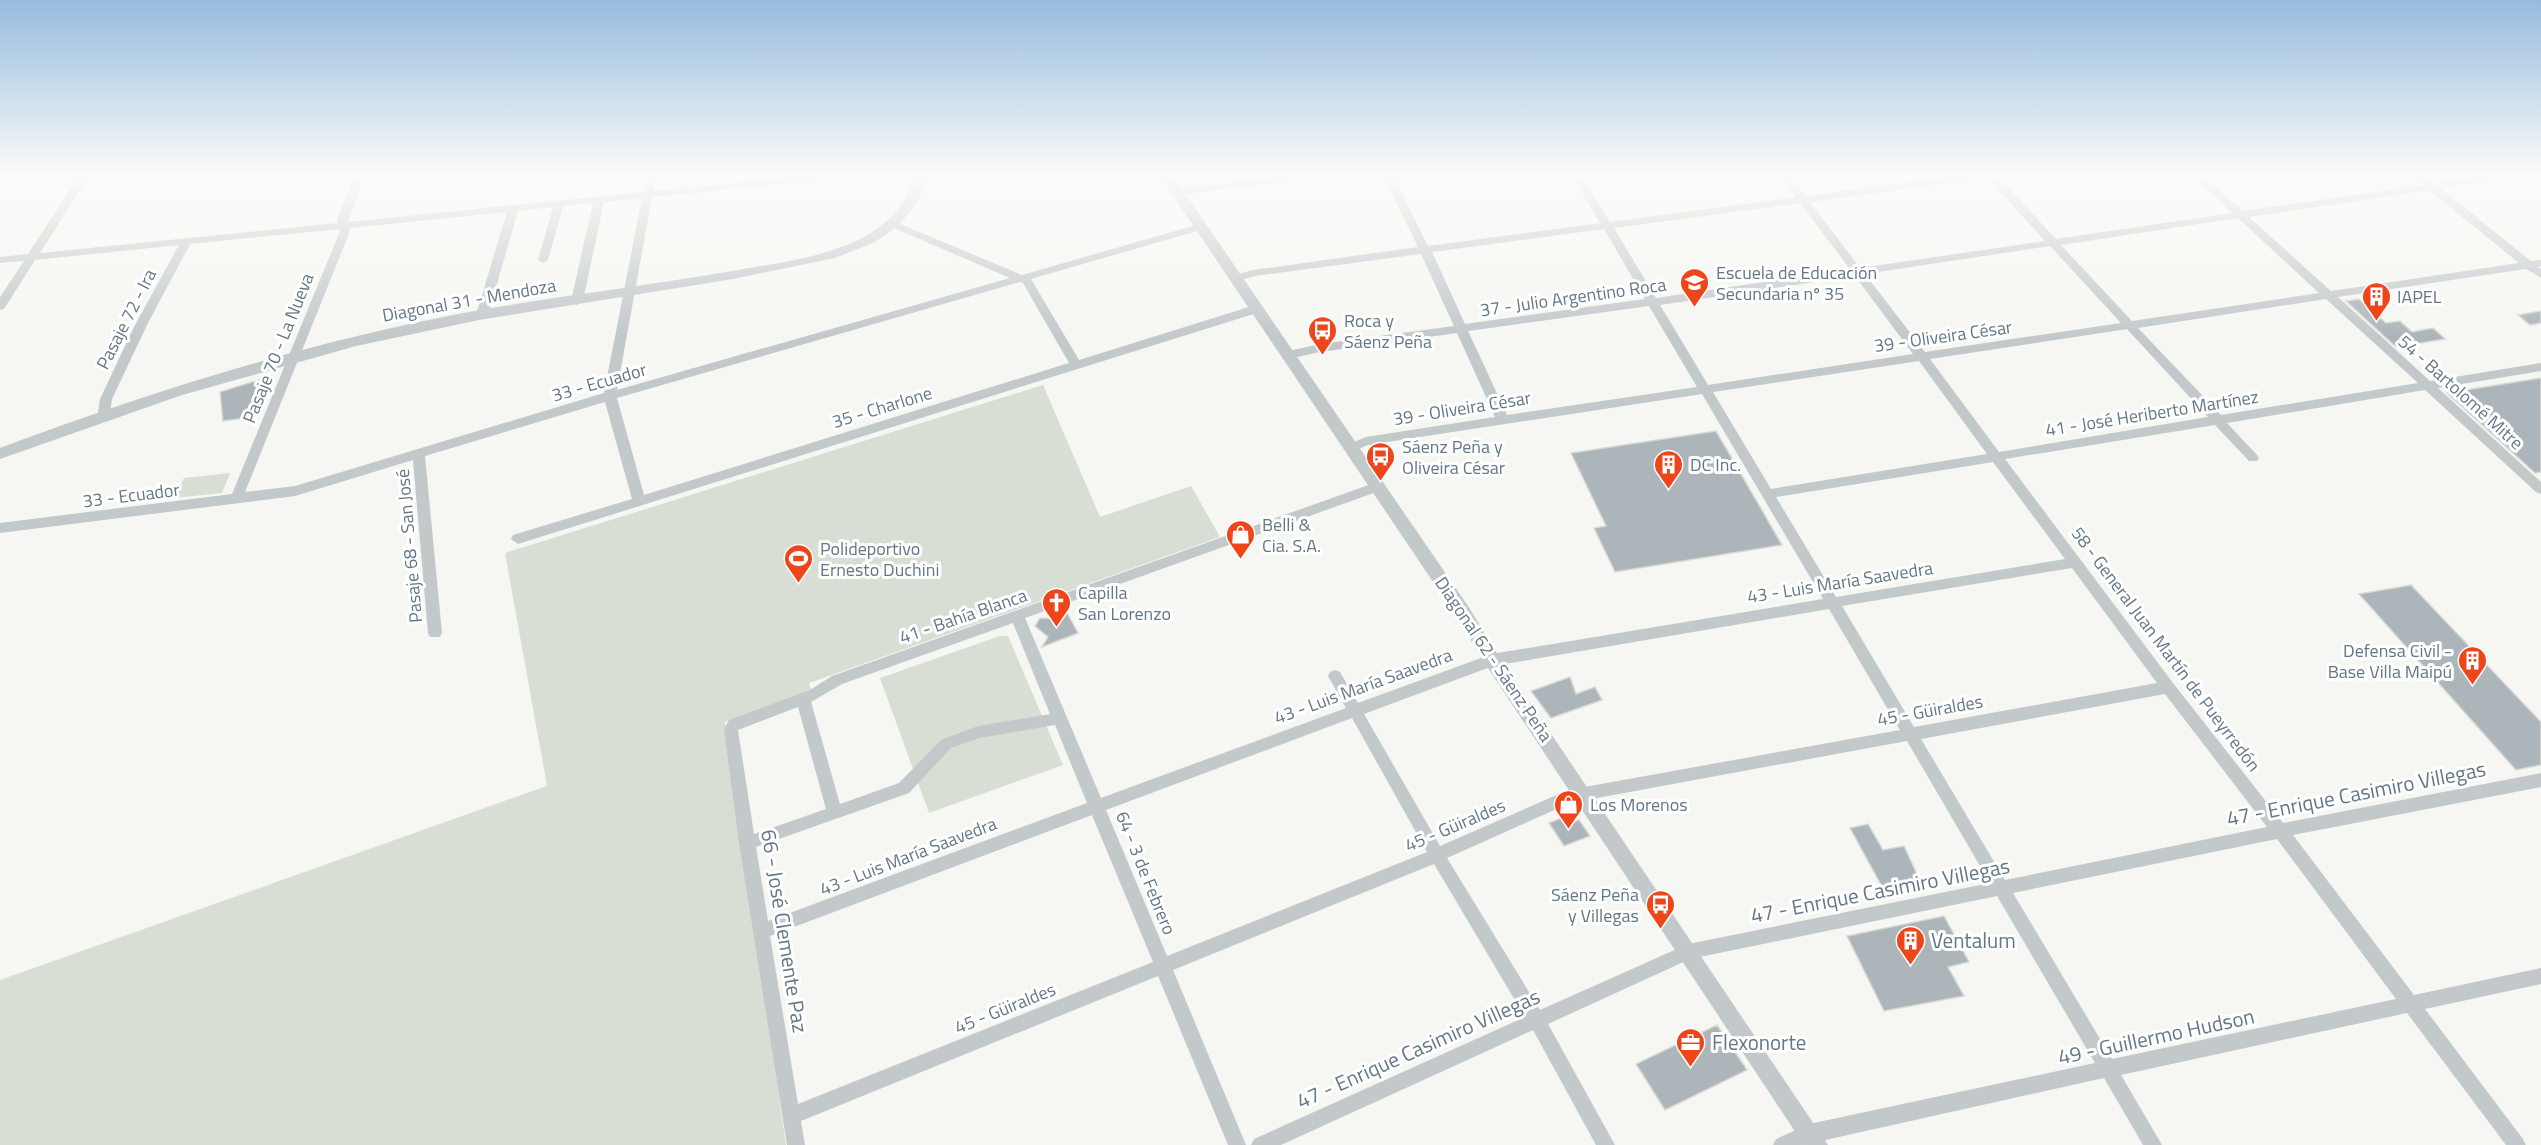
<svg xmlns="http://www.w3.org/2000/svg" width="2541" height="1145" viewBox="0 0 2541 1145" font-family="'Titillium Web',sans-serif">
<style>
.green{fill:#d8ded3}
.building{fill:#acb5ba;stroke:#d8d8d5;stroke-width:1.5}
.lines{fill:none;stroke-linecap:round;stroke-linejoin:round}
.minor{fill:#c3c8cb;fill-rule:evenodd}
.tertiary{fill:#c3c8cb;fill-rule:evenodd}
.labels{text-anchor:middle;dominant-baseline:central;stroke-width:6;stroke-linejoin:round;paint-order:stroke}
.poi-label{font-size:18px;fill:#637886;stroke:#fff;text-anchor:start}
.street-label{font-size:18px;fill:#637886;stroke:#fff}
.near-street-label{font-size:21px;fill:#637886;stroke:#fff}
.near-poi-label{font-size:21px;fill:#637886;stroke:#fff;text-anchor:start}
</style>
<rect width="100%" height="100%" fill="#f6f6f2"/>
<path class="green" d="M1043,385L1100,517L1191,486L1220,537L809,683L811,690L725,722L786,1145H0V980L547,786L505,553Z
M230,473L222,493L174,498L184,478Z
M1000,636H1008L1063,765L929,813L880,678Z"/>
<path class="building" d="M2359,299L2386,323L2400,321L2412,332L2433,328L2445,339L2396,347L2346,301Z
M2541,311V323L2530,325L2518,315Z
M271,376L253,417L223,421L220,392Z
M2541,378V472L2535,473L2447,393Z
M1716,431L1782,545L1615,572L1594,528L1606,526L1571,453Z
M2411,585L2541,722V765L2516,770L2359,594Z
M1066,611L1078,633L1042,647L1048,637L1035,626L1040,618L1059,619Z
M1570,677L1576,694L1595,687L1602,700L1551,718L1531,691Z
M1566,816L1568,819L1573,817L1576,821L1579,820L1590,836L1564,846L1549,823Z
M1868,824L1883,850L1904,846L1923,887L1886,894L1850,828Z
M1944,916L1969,962L1948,967L1964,996L1884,1011L1847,936Z
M1717,1025L1747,1070L1665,1110L1636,1064Z"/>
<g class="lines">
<path class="minor" d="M79,176H89L40,253L338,223L337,219L355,176H365L348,222L643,192L646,176H656L653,191L797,176H836L831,179L652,197L617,390L1010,278L889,226V222L893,221L1022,275L1196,225H1204V229L1031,279L1079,360L1252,306L1256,305L1262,309L1260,312L518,544L511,539L513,535L632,499L605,402L425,456L442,633L440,637H430L428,633L413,460L295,496L0,533V523L232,494L340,231L339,229L190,244L147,325L112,399L110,413L104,417L98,413L100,399L135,325L179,245L35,260L4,309L0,310V297L24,261L0,263V257L28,254ZM642,198L604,393L295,486L245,492L350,231V228L507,212L476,315L482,319L488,315L518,211L553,207L538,260L543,263L548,260L563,206L593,203L571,301L577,305L583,301L604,202ZM1020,282L1023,283L1069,363L644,495L617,398Z
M1279,176H1312L1307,179L1177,195L1172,192L1177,189Z
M1383,176H1393L1428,246L1600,223L1572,176H1582L1610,222L1796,197L1780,176H1791L1805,196L1952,176H1983L1978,179L1810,202L1860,268L2045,241L1986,176H1997L2056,239L2232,213L2193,176H2204L2243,211L2423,185L2413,176H2425L2433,183L2480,176H2508L2503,179L2440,188L2531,261L2541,260V266L2538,267L2541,269V278L2526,269L2338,297L2430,381L2541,363V371L2438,388L2541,482V494L2536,492L2425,390L2227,423L2257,455L2259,458L2257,461H2249L2215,425L2005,459L2173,683L2283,823L2541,773V787L2293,835L2414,995L2541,968V984L2425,1009L2523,1139L2526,1145H2506L2407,1013L2121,1075L2162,1145H2143L2104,1078L1803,1145H1773L1776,1139L1809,1124L2095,1063L1997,896L1690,959L1548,1024L1615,1145H1596L1533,1030L1281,1145H1251L1254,1139L1525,1017L1434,864L1173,970L1246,1145H1228L1158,976L801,1121L805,1145H787L739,843L724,729L729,720L810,690L832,676L1377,482L1382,484L1383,487L1382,490L1025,618L1101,798L1346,708L1328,676L1330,672L1335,670L1340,672L1358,703L1492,654L1823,599L1702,394L1368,445L1351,452L1347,451L1345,448L1347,445L1366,437L1495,417L1457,333L1320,352L1288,359L1282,355L1284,352L1320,344L1454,326L1421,254L1254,276L1235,282L1229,278L1231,276L1253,270L1418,247ZM2429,190L2519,263L2331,291L2249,217ZM1800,203L1850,269L1656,298L1614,228ZM2238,218L2319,293L2132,321L2061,245ZM1604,229L1645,299L1465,324L1432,252ZM2050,246L2121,323L1925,352L1865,274ZM1855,276L1913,354L1708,385L1660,305ZM2326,299L2418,383L2221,415L2138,328ZM1649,306L1697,387L1507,415L1468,331ZM2127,329L2208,417L1999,452L1930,359ZM1919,361L1987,454L1771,489L1713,392ZM1993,462L2065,559L1836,597L1776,497ZM2072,568L2157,683L1914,727L1842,606ZM1829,609L1900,730L1568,790L1440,846L1364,714L1493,666ZM1013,623L1050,714L978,726L941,740L899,783L840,804L811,702L842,684ZM2165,694L2267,827L2005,880L1921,739ZM798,707L826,809L754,834L738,730ZM1352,718L1427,852L1167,956L1106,810ZM1055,725L1087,803L768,921L756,847L909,793L951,748L979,738ZM1907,741L1990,883L1688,944L1540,1010L1447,858L1570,803ZM1092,815L1153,962L798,1104L770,936ZM2277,839L2396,999L2112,1059L2013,893Z"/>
<path class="tertiary" d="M916,176H928L917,203L898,226L875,242L835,258L733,279L479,320L356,346L182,395L0,459V448C156,390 315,340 479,310C561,296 644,286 726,272C764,265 804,261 841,247C877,234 903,213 916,176Z
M1160,176H1173L1468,606L1498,655L1828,1145H1804L1486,665L1456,616Z"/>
</g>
<linearGradient id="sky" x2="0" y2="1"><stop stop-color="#96bcdd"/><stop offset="0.52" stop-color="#fbfbf9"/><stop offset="1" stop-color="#fbfbf9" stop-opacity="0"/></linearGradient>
<rect width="2541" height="337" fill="url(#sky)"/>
<defs>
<symbol id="school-pin" viewBox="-11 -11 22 30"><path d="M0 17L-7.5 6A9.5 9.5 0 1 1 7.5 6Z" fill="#ee451b" stroke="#fff"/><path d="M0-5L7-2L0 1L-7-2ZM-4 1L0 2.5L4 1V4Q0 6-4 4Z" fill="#fff"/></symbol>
<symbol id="building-pin" viewBox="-11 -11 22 30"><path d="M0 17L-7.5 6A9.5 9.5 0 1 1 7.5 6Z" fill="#ee451b" stroke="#fff"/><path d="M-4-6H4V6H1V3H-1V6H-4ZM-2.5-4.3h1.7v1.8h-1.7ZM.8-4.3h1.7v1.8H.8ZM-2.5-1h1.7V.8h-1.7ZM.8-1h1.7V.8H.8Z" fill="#fff"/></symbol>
<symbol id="bus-pin" viewBox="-11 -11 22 30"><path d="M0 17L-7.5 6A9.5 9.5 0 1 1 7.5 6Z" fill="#ee451b" stroke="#fff"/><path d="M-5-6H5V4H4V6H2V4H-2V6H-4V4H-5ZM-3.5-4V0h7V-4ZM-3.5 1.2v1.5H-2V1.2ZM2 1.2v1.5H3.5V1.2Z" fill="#fff"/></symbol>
<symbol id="shop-pin" viewBox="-11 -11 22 30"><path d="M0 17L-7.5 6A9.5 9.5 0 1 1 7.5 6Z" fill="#ee451b" stroke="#fff"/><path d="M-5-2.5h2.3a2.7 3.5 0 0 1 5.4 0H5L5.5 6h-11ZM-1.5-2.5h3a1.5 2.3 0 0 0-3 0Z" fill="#fff"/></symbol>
<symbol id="stadium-pin" viewBox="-11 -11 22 30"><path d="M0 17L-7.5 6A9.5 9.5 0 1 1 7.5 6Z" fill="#ee451b" stroke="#fff"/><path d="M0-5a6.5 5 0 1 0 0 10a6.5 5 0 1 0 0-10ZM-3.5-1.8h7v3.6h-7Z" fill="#fff"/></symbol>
<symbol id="church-pin" viewBox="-11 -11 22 30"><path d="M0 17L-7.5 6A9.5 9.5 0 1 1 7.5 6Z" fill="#ee451b" stroke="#fff"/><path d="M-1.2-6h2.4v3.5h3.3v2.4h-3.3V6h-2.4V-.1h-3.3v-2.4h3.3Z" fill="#fff"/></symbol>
<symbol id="office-pin" viewBox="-11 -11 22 30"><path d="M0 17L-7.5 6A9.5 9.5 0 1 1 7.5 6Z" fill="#ee451b" stroke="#fff"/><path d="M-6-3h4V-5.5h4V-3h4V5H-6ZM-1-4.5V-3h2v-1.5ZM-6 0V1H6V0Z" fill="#fff"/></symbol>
</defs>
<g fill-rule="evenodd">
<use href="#school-pin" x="1678" y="266" width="33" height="45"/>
<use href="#building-pin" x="2360" y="280" width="33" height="45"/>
<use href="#bus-pin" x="1306" y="314" width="33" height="45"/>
<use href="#bus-pin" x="1364" y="440" width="33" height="45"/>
<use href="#building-pin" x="1652" y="448" width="33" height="45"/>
<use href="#shop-pin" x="1224" y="518" width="33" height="45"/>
<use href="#stadium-pin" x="782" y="542" width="33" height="45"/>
<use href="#church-pin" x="1040" y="586" width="33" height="45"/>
<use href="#building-pin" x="2456" y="644" width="33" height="45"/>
<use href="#shop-pin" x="1552" y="788" width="33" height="45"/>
<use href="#bus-pin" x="1644" y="888" width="33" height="45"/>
<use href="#building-pin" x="1894" y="924" width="33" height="45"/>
<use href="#office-pin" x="1674" y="1026" width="33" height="45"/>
</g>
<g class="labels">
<g class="poi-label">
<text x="1716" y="272">Escuela de Educación<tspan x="1716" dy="21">Secundaria nº 35</tspan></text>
<text x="2397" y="296">IAPEL</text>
<text x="1344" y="320">Roca y<tspan x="1344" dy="21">Sáenz Peña</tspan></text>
<text x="1402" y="446">Sáenz Peña y<tspan x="1402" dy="21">Oliveira César</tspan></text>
<text x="1690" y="464">DC Inc.</text>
<text x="1262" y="524">Belli &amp;<tspan x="1262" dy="21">Cia. S.A.</tspan></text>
<text x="820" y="548">Polideportivo<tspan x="820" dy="21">Ernesto Duchini</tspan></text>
<text x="1078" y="592">Capilla<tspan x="1078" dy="21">San Lorenzo</tspan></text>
<text x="2452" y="650" text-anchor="end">Defensa Civil -<tspan x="2452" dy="21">Base Villa Maipú</tspan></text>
<text x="1590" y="804">Los Morenos</text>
<text x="1639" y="894" text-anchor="end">Sáenz Peña<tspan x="1639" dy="21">y Villegas</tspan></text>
</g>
<g class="street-label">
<text transform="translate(1573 297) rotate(-8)">37 - Julio Argentino Roca</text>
<text transform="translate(469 300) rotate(-10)">Diagonal 31 - Mendoza</text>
<text transform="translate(126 319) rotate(-63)">Pasaje 72 - Ira</text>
<text transform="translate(1943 336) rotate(-8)">39 - Oliveira César</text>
<text transform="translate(278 348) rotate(-68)">Pasaje 70 - La Nueva</text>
<text transform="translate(599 382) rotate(-16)">33 - Ecuador</text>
<text transform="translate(2461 392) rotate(42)">54 - Bartolomé Mitre</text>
<text transform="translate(882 407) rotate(-17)">35 - Charlone</text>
<text transform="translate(1462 408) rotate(-9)">39 - Oliveira César</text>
<text transform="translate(2152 413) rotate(-9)">41 - José Heriberto Martínez</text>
<text transform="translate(131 495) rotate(-7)">33 - Ecuador</text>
<text transform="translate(409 546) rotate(-95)">Pasaje 68 - San José</text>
<text transform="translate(1840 582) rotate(-9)">43 - Luis María Saavedra</text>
<text transform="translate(963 616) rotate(-19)">41 - Bahía Blanca</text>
<text transform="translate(2166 649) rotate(53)">58 - General Juan Martín de Pueyrredón</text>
<text transform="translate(1494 659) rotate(56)">Diagonal 62 - Sáenz Peña</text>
<text transform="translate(1363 686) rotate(-20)">43 - Luis María Saavedra</text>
<text transform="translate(1930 710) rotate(-10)">45 - Güiraldes</text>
<text transform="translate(1455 825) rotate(-23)">45 - Güiraldes</text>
<text transform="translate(908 856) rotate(-21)">43 - Luis María Saavedra</text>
<text transform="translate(1146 873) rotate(68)">64 - 3 de Febrero</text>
<text transform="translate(1005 1008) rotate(-22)">45 - Güiraldes</text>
</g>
<g class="near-street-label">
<text transform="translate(2356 793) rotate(-11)">47 - Enrique Casimiro Villegas</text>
<text transform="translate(1880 890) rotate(-11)">47 - Enrique Casimiro Villegas</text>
<text transform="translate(785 931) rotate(81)">66 - José Clemente Paz</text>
<text transform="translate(2156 1036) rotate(-12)">49 - Guillermo Hudson</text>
<text transform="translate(1418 1048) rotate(-24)">47 - Enrique Casimiro Villegas</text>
</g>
<g class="near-poi-label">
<text x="1931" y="940">Ventalum</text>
<text x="1712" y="1042">Flexonorte</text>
</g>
</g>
</svg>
